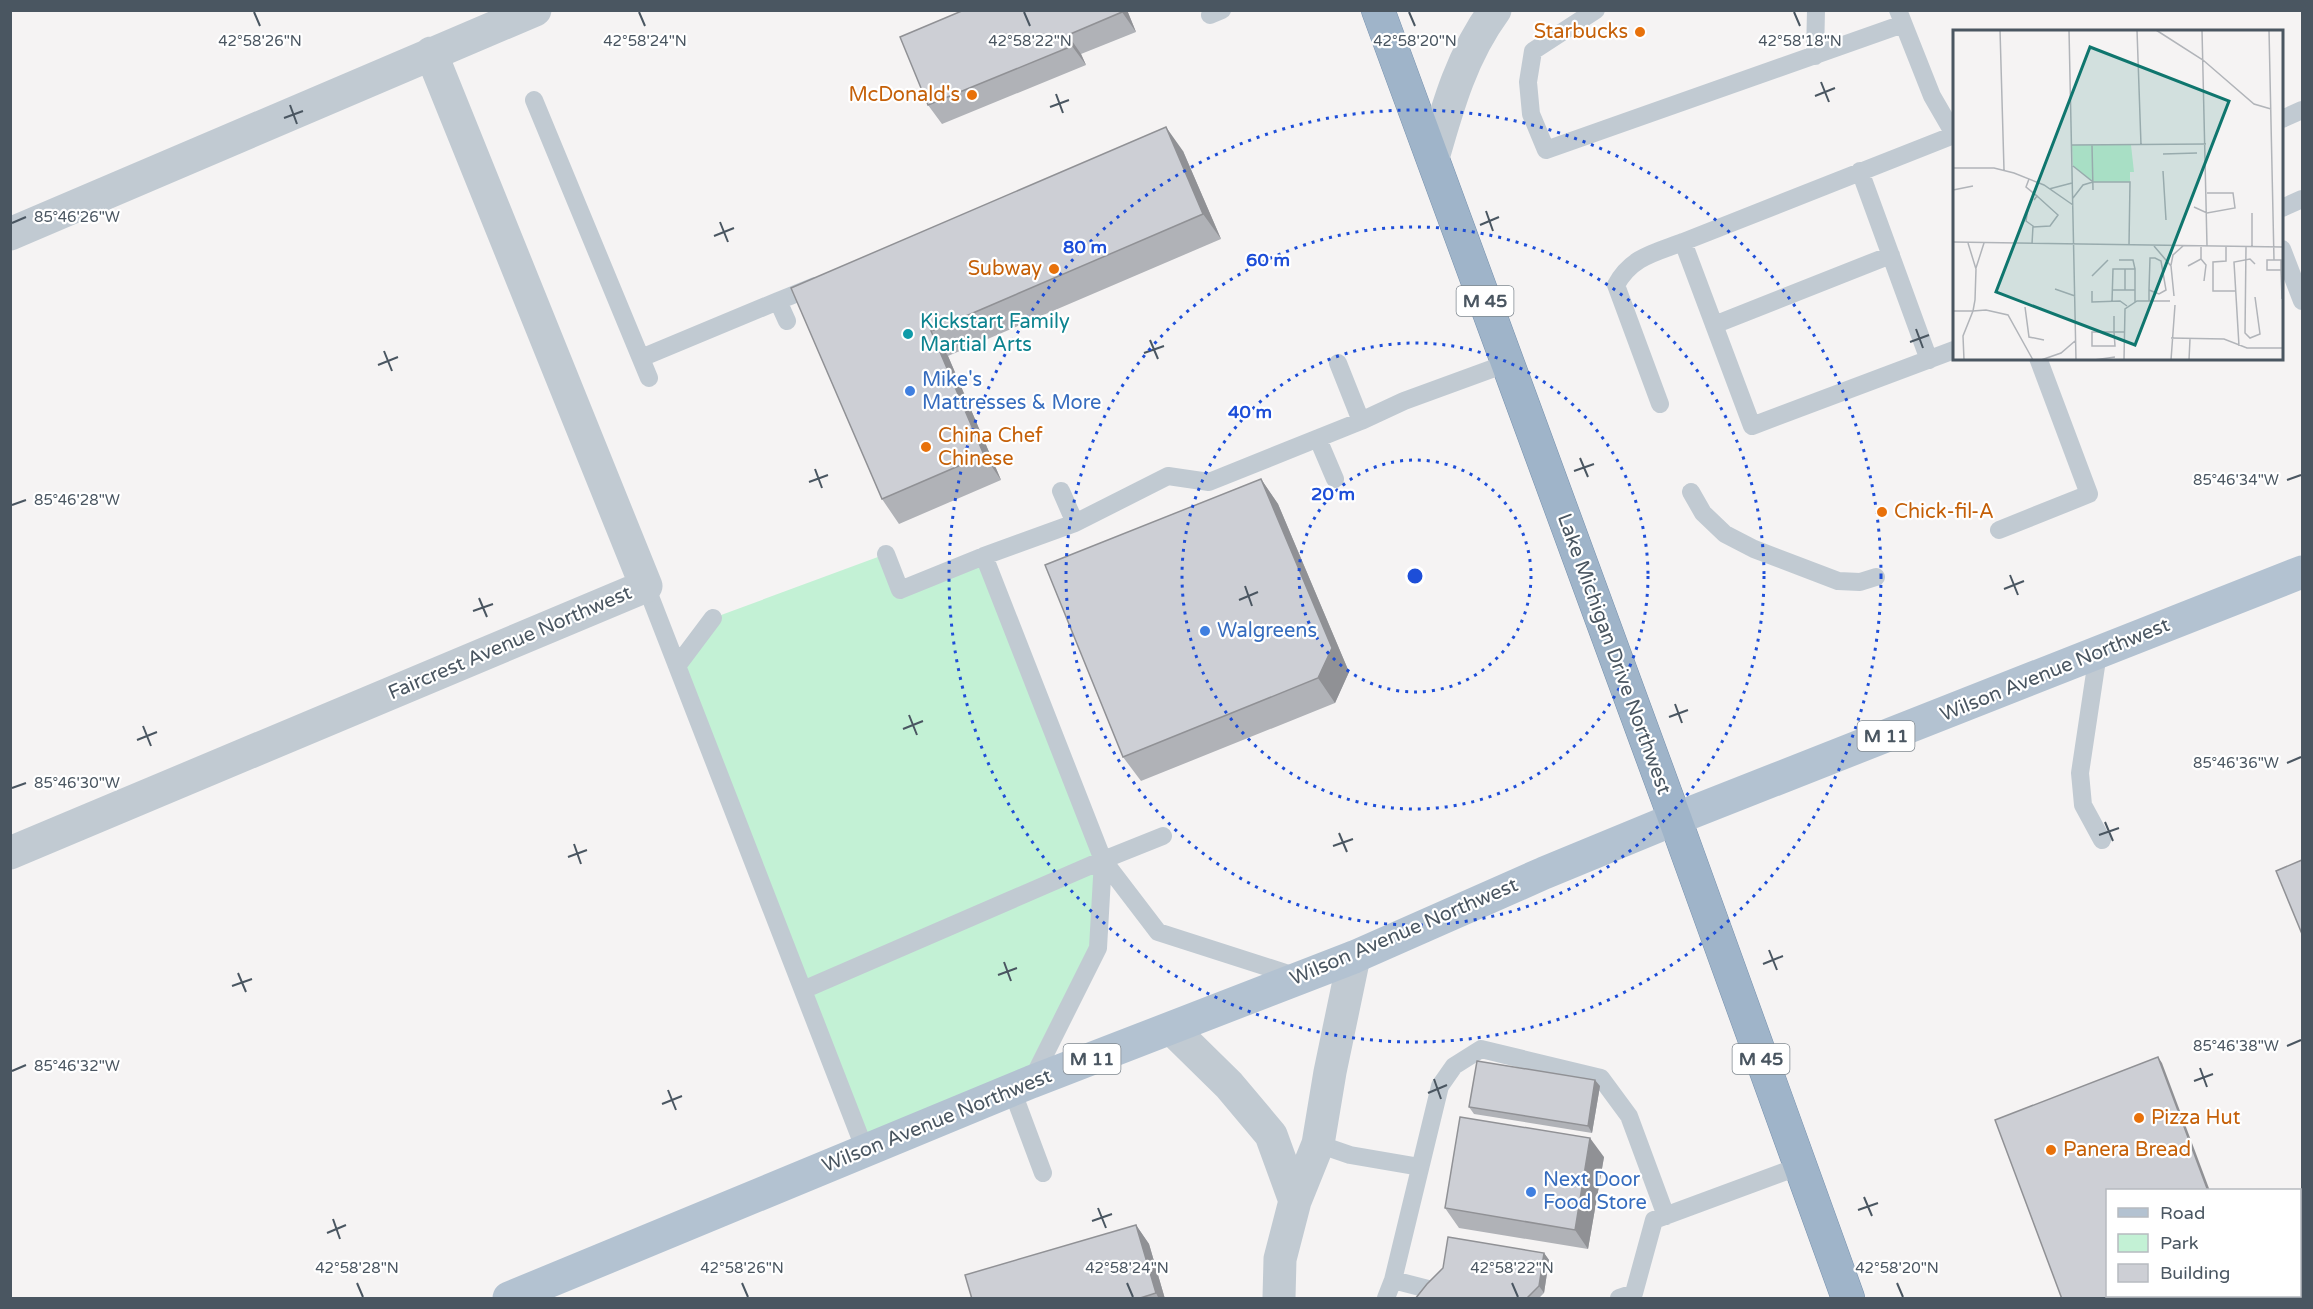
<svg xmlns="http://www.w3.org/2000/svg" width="2313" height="1309" viewBox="0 0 2313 1309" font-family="'Varela Round',sans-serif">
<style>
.green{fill:#c3f1d5}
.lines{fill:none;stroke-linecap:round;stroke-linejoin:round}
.trunk-casing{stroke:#7690ad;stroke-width:34}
.service{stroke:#c1cad2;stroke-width:18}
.minor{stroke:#c1cad2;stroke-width:33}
.primary{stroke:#b3c2d1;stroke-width:33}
.trunk{stroke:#9fb4c9;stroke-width:33}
.wall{fill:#b0b2b7}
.shaded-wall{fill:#909195}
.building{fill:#cdcfd5;stroke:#909195;stroke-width:1.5}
.ticks{fill:none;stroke:#4a5661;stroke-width:2}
.ring{fill:none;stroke:#1d4ed8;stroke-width:3;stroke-dasharray:3 6}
.food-dot{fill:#e8710a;stroke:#fff;stroke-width:2}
.culture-dot{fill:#0f9aa8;stroke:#fff;stroke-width:2}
.shop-dot{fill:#3f7fe0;stroke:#fff;stroke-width:2}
.labels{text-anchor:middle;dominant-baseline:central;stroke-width:4.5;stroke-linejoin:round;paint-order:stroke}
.shield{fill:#fff;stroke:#808990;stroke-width:1.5}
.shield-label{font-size:18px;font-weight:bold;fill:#4a5661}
.food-label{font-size:20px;fill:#c56008;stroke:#fff;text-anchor:start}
.culture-label{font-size:20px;fill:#0d838f;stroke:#fff;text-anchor:start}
.shop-label{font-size:20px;fill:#366cbe;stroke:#fff;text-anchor:start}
.street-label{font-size:20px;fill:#4a5661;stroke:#fff}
.inset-road{fill:none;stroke:#b1b4b9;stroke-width:1.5}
.view{fill:#0f766e;fill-opacity:0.15;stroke:#0f766e;stroke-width:3}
.inset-edge{fill:none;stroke:#4a5661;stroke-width:3}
.ticks-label{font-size:15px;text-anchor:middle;fill:#4a5661;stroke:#fff;stroke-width:4.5;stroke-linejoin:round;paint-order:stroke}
.centre{fill:#1d4ed8;stroke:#fff;stroke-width:3}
.ring-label{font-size:18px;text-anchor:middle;font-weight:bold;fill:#1d4ed8;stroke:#fff;stroke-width:4.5;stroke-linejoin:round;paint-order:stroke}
</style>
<rect width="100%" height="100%" fill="#f5f3f3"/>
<path class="green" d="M886,554L900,589L984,556L1103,860L1098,948L1031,1082L865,1150L677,666L713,618Z"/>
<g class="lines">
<defs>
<path id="trunk" d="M1378,10L1675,819L1848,1298"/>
</defs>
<use href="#trunk" class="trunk-casing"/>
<path class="service" d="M1596,10L1533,51L1528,82L1531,114L1546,150L1903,24
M1898,10L1932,96L1954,134
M1210,15L1222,10
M1815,56L1816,10
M534,100L649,378
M2282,119L2302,110
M1954,135L1683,242L1752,426L1954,350
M1860,171L1929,360
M2282,208L2302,199
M2282,249L2302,301
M787,321L778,301L815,286
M1714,325L1891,255
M641,358L778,301
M1338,363L1361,421
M1660,404L1616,285C1631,257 1654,253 1683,242
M1318,439L1335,479
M1061,491L1075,523
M1691,492L1703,513L1725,534L1754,549L1838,581L1860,582L1876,577
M1999,530L2089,494L2038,358
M886,554L900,590L984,556
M646,586L865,1150
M2098,653L2080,773L2083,805L2102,840
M677,666L713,618
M1103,860L984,556L1075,523L1168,476L1209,482L1361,421L1404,401L1508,363
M803,990L1103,860L1163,836
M1031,1082L1098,948L1103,860L1158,932L1298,977
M1012,1090L1043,1173
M1318,1144L1350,1155L1420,1167
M1393,1280L1440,1086L1454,1066L1481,1049L1601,1078L1629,1116L1666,1216
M1386,1298L1393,1280L1432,1290
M1619,1298L1634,1293L1654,1220L1800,1166"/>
<path class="minor" d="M1433,158C1448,105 1462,55 1495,10
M10,234L535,10
M10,853L646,586L431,53
M1172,1029L1229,1085L1271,1135L1295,1201
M1279,1298L1280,1259L1295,1201L1318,1144L1330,1072L1354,957"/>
<path class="primary" d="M509,1298L1031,1082L1354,957L1544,873L1675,819L2302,572"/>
<use href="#trunk" class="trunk"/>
</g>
<path class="wall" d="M964,10H1127L1136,32L1081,54L1086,65L942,124L928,105Z
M1183,151L1221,239L948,356L1001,480L899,524L882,499L791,288Z
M1261,479L1278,504L1349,672L1335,703L1141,781L1123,757Z
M2162,1063L2108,1296H2220L2212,1299H2062Z
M1600,1086L1592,1133L1474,1114L1469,1107Z
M1604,1157L1588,1249L1459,1228L1445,1208Z
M1136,1225L1149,1244L1165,1299H972Z
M1544,1253L1549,1260L1544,1293L1538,1299H1415Z"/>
<path class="shaded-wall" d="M1121,10H1127L1136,32L1122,12Z
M1068,35L1081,54L1086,65L1072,46Z
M1166,127L1183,151L1221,239L1203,214Z
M931,331L948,356L1001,480L984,455Z
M1261,479L1278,504L1349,672L1335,703L1318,678Z
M2158,1057L2162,1063L2210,1191H2208Z
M1595,1080L1600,1086L1592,1133L1588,1126Z
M1590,1138L1604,1157L1588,1249L1575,1230Z
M1136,1225L1149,1244L1165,1299H1159L1156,1293Z
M1544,1253L1549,1260L1544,1293L1539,1286Z"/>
<path class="building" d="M964,10H1121L1122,12L1068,35L1072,46L928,105L900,37Z
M1166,127L1203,214L931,331L984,455L882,499L791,288Z
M1261,479L1332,648L1318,678L1123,757L1045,565Z
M2302,860V934L2276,871Z
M2158,1057L2208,1191H2108V1296H2196L2188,1299H2062L1995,1120Z
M1477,1061L1595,1080L1588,1126L1469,1107Z
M1460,1117L1590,1138L1575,1230L1445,1208Z
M1136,1225L1156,1293L1137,1299H972L965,1275Z
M1448,1237L1544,1253L1539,1286L1526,1299H1415L1427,1284L1443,1268Z"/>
<path class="ticks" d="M254,12L260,26M639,12L645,26M1024,12L1030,26M1409,12L1415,26M1794,12L1800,26M1821,82L1829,102M1056,94L1063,113M1815,96L1835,88M290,105L297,124M1050,107L1069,100M284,118L303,111M1486,211L1493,231M720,222L728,242M12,223L26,217M1480,225L1499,217M714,236L734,228M1916,329L1923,348M1150,340L1158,359M1910,342L1929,335M384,351L392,371M1144,353L1164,346M378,365L398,357M1580,458L1588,477M815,469L822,488M1574,471L1594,464M2287,480L2301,475M809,482L828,475M12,505L26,500M2010,575L2018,595M1245,586L1252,606M2004,589L2024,581M479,598L487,617M1239,600L1258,592M473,611L493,604M1675,704L1682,723M909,715L917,735M1669,717L1688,710M143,726L151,746M903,729L923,721M137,740L157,732M2287,763L2301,757M12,788L26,783M2105,822L2113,841M1339,833L1347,852M2099,835L2119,828M574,844L581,864M1333,846L1353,839M568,857L587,850M1769,950L1777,970M1004,962L1011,981M1763,964L1783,956M238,973L246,992M998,975L1017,968M232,986L252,979M2287,1046L2301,1040M2200,1068L2207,1087M12,1071L26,1065M1434,1079L1441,1099M2194,1081L2213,1074M668,1090L676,1110M1428,1093L1447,1085M662,1104L682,1096M1864,1197L1872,1216M1098,1208L1106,1228M1858,1210L1878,1203M333,1219L340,1239M1092,1221L1112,1214M327,1233L346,1225M357,1283L363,1297M742,1283L748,1297M1127,1283L1133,1297M1512,1283L1518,1297M1897,1283L1903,1297"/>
<g class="ring">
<circle cx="1415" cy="576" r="116"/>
<circle cx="1415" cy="576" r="233"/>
<circle cx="1415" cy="576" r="349"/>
<circle cx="1415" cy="576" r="466"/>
</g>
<g class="food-dot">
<circle cx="1640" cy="32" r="6"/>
<circle cx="972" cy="95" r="6"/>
<circle cx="1054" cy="269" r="6"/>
<circle cx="926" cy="447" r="6"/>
<circle cx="1882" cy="512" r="6"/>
<circle cx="2139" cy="1118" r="6"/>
<circle cx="2051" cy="1150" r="6"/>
</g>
<circle class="culture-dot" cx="908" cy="334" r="6"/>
<g class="shop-dot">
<circle cx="910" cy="391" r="6"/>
<circle cx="1205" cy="631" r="6"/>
<circle cx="1531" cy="1192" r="6"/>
</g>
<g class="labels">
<g class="shield">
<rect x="1456.5" y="286" width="57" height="30" rx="4.5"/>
<rect x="1857.5" y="721" width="57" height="30" rx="4.5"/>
<rect x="1063.5" y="1044" width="57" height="30" rx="4.5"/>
<rect x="1732.5" y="1044" width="57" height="30" rx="4.5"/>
</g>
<g class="shield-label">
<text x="1485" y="301">M 45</text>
<text x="1886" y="736">M 11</text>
<text x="1092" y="1059">M 11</text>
<text x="1761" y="1059">M 45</text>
</g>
<g class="food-label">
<text x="1628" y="32" text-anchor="end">Starbucks</text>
<text x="960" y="95" text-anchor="end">McDonald's</text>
<text x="1042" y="269" text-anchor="end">Subway</text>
<text x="938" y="436">China Chef<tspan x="938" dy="23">Chinese</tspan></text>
<text x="1894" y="512">Chick-fil-A</text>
<text x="2151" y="1118">Pizza Hut</text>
<text x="2063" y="1150">Panera Bread</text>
</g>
<g class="culture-label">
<text x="920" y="322">Kickstart Family<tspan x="920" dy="23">Martial Arts</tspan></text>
</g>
<g class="shop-label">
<text x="922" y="380">Mike's<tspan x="922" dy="23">Mattresses &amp; More</tspan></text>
<text x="1217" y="631">Walgreens</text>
<text x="1543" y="1180">Next Door<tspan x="1543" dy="23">Food Store</tspan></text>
</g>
<g class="street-label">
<text transform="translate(510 643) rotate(-23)">Faircrest Avenue Northwest</text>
<text transform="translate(1614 654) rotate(70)">Lake Michigan Drive Northwest</text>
<text transform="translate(2055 670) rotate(-22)">Wilson Avenue Northwest</text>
<text transform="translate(1404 932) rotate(-23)">Wilson Avenue Northwest</text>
<text transform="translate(937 1121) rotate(-22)">Wilson Avenue Northwest</text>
</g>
</g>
<g transform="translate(1953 30)">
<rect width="330" height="330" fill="#f5f3f3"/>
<path d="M119,115H178L181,142H177V152H140L120,136Z" fill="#c3f1d5"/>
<path class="inset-road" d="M47,0L51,140M116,0L123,330M184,0L188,115M203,0L250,30L301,74L318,79M249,0L254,216M316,0L321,230M119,115L253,114M139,115L140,160M210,124L244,123M120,136L140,152L130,155L120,168M0,138H41L61,143L91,155L120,175M210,141L213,190M76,149L73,157L84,166L81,170M140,152H177L176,215M96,159L119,153M0,160L20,156M241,177L254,183L282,178L280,163H254M75,179L73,191L80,196L79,214M299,183V217M80,197L97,196L105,185L84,166M0,212L330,217M201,216L218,236L221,266M273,217V231L260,232V261H282M293,217L292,303L297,308L307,304L302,267M248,229L253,235L251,251M166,230H180L182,239M218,235L220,225L230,216M235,236L248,229V216M23,238L31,213M172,239V260M328,240H314V230H328V240L329,269M139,246L155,230M102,259L122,266M160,260H182M139,261V272L167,271L174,276M196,271V260L197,228H202L208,231L213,260L206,264L196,260M159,272L160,239H182V272M72,277L76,307L91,310M0,281H20L22,270L23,239L15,213M161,286V302L162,316H139V302H171M218,308L271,309L294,318H330M286,316L281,232L297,229L302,234M11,330L10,306L20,281L33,280L55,285L80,330M88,330L108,323L122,311M141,330L162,327M171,330L172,279L184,271H217M218,330L222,275M236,330L237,309"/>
<path class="view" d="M137,17L276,71L182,315L43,262Z"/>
<rect width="330" height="330" class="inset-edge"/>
</g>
<g class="ticks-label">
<text x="260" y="46">42°58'26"N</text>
<text x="645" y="46">42°58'24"N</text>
<text x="1030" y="46">42°58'22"N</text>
<text x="1415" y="46">42°58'20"N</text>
<text x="1800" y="46">42°58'18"N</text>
<text x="77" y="222">85°46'26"W</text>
<text x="2236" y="485">85°46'34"W</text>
<text x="77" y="505">85°46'28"W</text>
<text x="2236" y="768">85°46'36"W</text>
<text x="77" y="788">85°46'30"W</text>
<text x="2236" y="1051">85°46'38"W</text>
<text x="77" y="1071">85°46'32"W</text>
<text x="357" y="1273">42°58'28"N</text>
<text x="742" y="1273">42°58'26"N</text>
<text x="1127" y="1273">42°58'24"N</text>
<text x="1512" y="1273">42°58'22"N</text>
<text x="1897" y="1273">42°58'20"N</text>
</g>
<circle cx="1415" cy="576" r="9" class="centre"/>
<g class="ring-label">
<text x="1085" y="253">80 m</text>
<text x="1268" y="266">60 m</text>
<text x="1250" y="418">40 m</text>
<text x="1333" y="500">20 m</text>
</g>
<rect width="2313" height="1309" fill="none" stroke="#4a5661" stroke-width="24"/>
<rect x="2106" y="1189" width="195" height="108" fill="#ffffff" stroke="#b7bbc0" stroke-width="1.5"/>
<rect x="2118" y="1208" width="30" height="9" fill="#b3c2d1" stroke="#b7bbc0" stroke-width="1.5"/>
<text x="2160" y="1219" font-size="18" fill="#4a5661">Road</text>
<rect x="2118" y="1234" width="30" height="18" fill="#c3f1d5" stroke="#b7bbc0" stroke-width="1.5"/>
<text x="2160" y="1249" font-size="18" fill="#4a5661">Park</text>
<rect x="2118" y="1264" width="30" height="18" fill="#cdcfd5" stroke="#b7bbc0" stroke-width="1.5"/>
<text x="2160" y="1279" font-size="18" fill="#4a5661">Building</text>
</svg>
